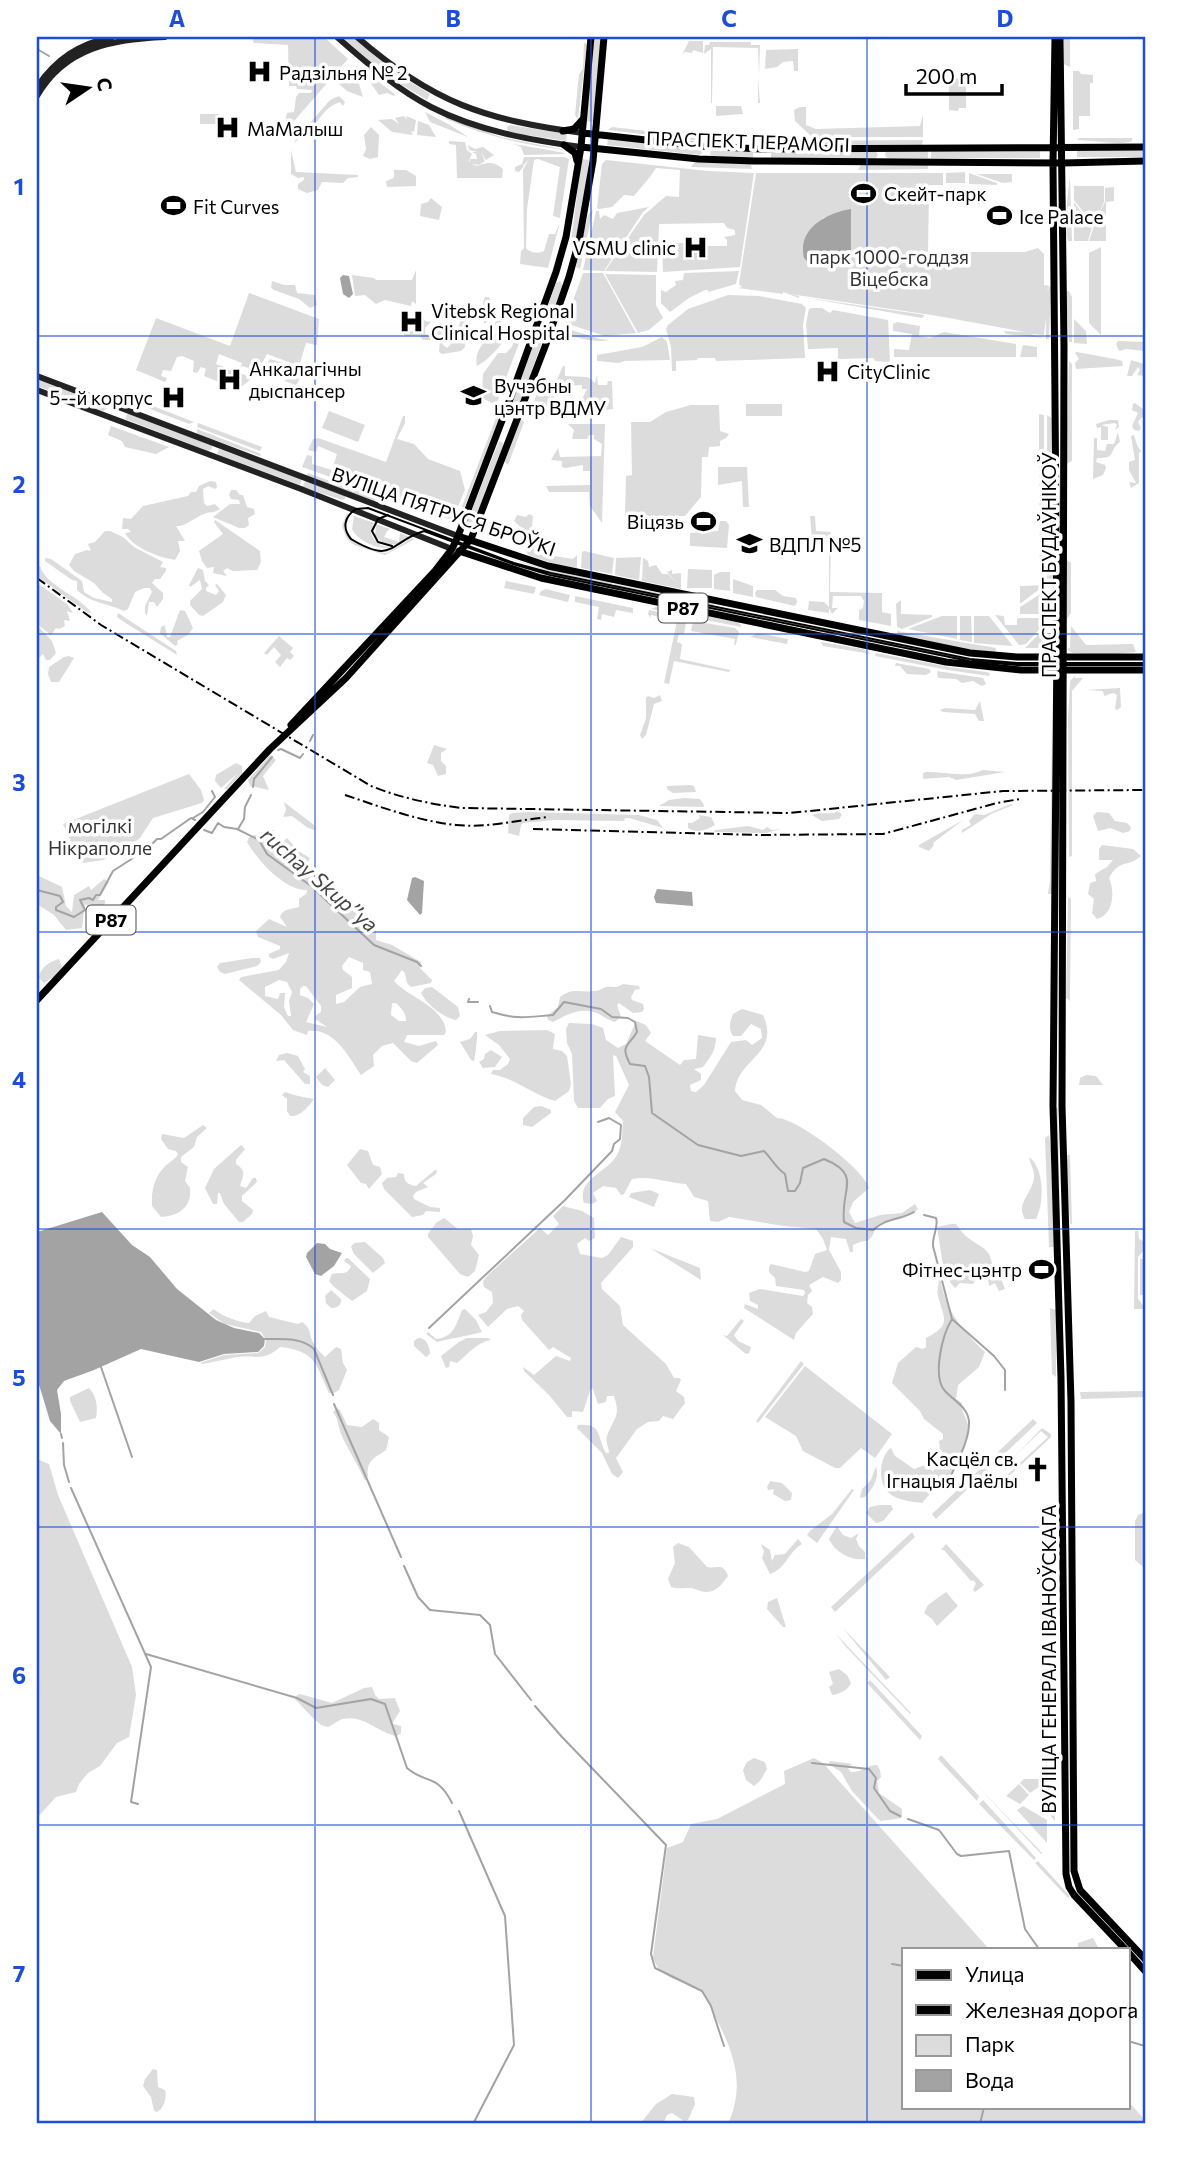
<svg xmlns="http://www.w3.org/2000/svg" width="1182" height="2161" viewBox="0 0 1182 2161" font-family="Commissioner,sans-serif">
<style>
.green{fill:#dcdcdc;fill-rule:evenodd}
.water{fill:#a3a3a3}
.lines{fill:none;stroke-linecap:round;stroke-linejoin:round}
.stream{stroke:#a3a3a3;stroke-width:2}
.secondary{stroke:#222;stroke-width:6}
.primary{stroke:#000;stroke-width:7}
.tram{stroke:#000;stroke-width:2}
.rail{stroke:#000;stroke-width:2;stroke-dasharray:10 3.5 2 3.5;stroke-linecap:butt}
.grid{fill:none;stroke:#1d4ed8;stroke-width:2;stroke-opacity:0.55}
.labels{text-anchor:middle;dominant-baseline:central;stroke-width:7;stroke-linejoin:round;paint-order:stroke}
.shield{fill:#fff;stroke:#4c4c4c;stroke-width:2}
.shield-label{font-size:18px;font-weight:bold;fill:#000}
.poi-label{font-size:19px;fill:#000;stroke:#fff;text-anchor:start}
.street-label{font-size:19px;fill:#000;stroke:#fff}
.park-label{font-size:19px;fill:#333;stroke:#fff}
.water-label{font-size:21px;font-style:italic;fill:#444;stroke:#fff}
.neatline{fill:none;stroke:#1d4ed8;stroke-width:2.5}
.grid-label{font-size:23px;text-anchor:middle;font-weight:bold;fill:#1d4ed8}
</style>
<rect width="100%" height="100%" fill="#fff"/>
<path class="green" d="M252,37H324L348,59L282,135L287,113L294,112L296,97L299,93H311L312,90L297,89L296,86H289L288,45L254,43Z
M342,37H353L389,68V72L385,74Z
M594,37H601L593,122L586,121Z
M1064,37H1070V67L1064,64Z
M689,41H703V53L693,50L692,53L685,52L682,55Z
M584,42L587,45L578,119L575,115L579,74L583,69Z
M710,42H751V45H760L759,76L758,48L713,47L712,103H758V78L760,103H711V49L704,54L705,45H709Z
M798,49V71H794L793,61L783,62L777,67L765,69L766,50Z
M356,66L364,77L359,84L363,97L347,91L339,84Z
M361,69L395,94L394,96L387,93L379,95Z
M1073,71H1079L1081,74L1093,75V83H1090V116H1079V129L1073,130Z
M397,74L430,94L427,100L397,82L395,80Z
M949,78L966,79V108H959L958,111L949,110Z
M339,96L345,102L343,106L340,102C321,109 321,121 307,133C302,136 298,139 294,144L296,139L330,100Z
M716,106H741L743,114L716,116Z
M800,107H806V125L816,129L920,126L923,115V137H812L795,121L794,110Z
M425,112L450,125L468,137L430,122Z
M200,114H219V124H200Z
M404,116L407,120L406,116L416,120L414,132L411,131L413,135L392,132L378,120L392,119L399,124L395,118Z
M445,117L501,137L566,150C524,145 485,136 446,119Z
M418,121L429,125L436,137L417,135Z
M510,125L567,134L566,141L508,132L507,127Z
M371,127L379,135L378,157L370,159L363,156L366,149L364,135Z
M612,127L715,139L725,144L608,130Z
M1079,138H1132V141C1120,146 1093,140 1077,140Z
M608,139L700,149L702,153L700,155L607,145Z
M923,140L922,145L771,146V143L773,141Z
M449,141L465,142L467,150L472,154L469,160L470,163V159H477L476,154L472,152H478L469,150L468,145L475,149L483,147L494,155L486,160L481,152L485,161L479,165L471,164L477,166C487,162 494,161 503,169L502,178H457L456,145L449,144Z
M514,144L565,153L564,154L524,155L521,147Z
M291,150L296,172L358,175V177L348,178L343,183L322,182L318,190L307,193L298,189V184L304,180V177L298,178L291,174Z
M711,150L753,152V158L713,156L710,155Z
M1077,150H1145V157H1077Z
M771,151H876L878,155L876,158H771Z
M886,151H928V158H887L885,155Z
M931,151H1040V158H931Z
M524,157H564L569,159L560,218L553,216L560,167L538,159L534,160L527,209L526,248C530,253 539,254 544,251L549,234H555L560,222L548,268L520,264L521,251L524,248L523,170L529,159L524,165L522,164L524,166L519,172L515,171V167L522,164Z
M582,159L589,160L584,202L576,242H573L571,240Z
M606,160L708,171L754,173L740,267L663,272L662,246H671L672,243H691V250H697L698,246H727V240L724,237L735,235V230L727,228L724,223L659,224L657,272L605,271L644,215L666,196L679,197L680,170L656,168C650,178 642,186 634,196L624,195L612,207L599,209L597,208L602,164Z
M695,162L751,164L752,169L691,167Z
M861,164L928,165V169L858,170Z
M394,170H406L416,176V186L387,187L386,181L394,178Z
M965,172V183H946V173Z
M756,173H943V185H929L928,252H1025L1038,248L1044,254V285L1050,286L1045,292L1051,286L1049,338L1046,340V318L1044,335L1030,334L1044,338L1006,334L1004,331L1025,332L938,316L790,294L799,296V298L783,292V294L738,288L742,287L739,284ZM824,217L850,250H845L840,255L812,228Z
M969,173L997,183V185L969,184Z
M976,174H1012V182L1003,183Z
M1070,177L1072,241H1068C1064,230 1068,189 1070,177Z
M1074,186H1104V202L1098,216L1105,202V188L1114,187V201L1106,202V241H1089L1094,226L1074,200Z
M431,198L442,207L439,220L420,216L421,204L428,202Z
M1074,202L1092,227L1088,241H1074Z
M649,207L643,212L604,271L583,270L596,211H599L600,219L604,215L613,219L617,213Z
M593,210L580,269L576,267L588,215Z
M1101,247V335L1089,323V253Z
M416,270V304L412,301L411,306L385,300L376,304L365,295L355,296L352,275L374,278L376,280H412Z
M739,271L736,284L708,292V290H705L689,298L670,312L661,303V290L666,292L676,285L675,281L683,280L684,273Z
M583,273H603L636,333L605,336L565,323Z
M605,274L656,275V305L663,318L649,330L638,333Z
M272,281L284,285H295L297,293L315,295L317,305L310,308L299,299L274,290L271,288Z
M560,281L563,286L551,319L544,317L556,283Z
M1066,291H1069L1072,297V342H1069Z
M249,293L319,319L317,345L306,343L299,366L267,354L258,371L242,366L240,373L247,376L251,372L255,376L241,387L224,380L228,370L239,372L242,363L219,354L216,364L224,367L219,382L204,376L206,369L201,367L197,373L193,372L194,361L182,356L177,357L171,371L163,370L161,376L167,378L165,382L136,370L156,318L230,346Z
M728,295L759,296L802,304L806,308L803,325L805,358L716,361L715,358H698L697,360L676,361V371H672L671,347L666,329L668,325L688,309Z
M485,297H489L491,300L490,319L484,324L483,302Z
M802,297L925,315L922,318Z
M812,308H822L830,313L833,310L888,320L890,362L875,361L874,358L840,359L838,358V348L808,349L806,323L809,309Z
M463,313L466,316L465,347L461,351L442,354L439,352L440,340H423L419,335L406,336L402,333L421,330L423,317L425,321L431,322L425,328V334L428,335L435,330H441L443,345L447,348L451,344L445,335L446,331L458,329Z
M497,316L502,321L498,332L509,326C508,340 490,359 477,366C473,349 488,341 494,327C495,324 496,320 497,316Z
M1074,319L1086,331L1087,344L1074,343Z
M897,322L920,326L919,336L930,338L944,332L1016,344V357H894V349L909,350L912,334L893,331V324Z
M517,326L522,330L521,338L496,405L482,398L483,374L498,353H506L511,348L518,334L515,330Z
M562,327L600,339L610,340C592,343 578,338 561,332Z
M662,337L667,342L670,360L624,361L619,363L597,361V355L642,347Z
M535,341L542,343L516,412L509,410Z
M1118,341L1145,342V351L1126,349L1119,351L1116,344Z
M1023,345L1037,347V357H1020Z
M1077,352L1115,359L1122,361L1123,366L1076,369L1075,363L1079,359L1075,353Z
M270,359L287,364L285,372L281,373L279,378L261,373Z
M1131,360L1144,364L1145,376L1137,375L1140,370L1138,367L1132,376H1127Z
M1069,361L1072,364V461L1066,464Z
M563,366H565V376L588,377L595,383L597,375L598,385H607L608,381H612L613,409L604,410L603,406H597V410H583L582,405H577L578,399H582L587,389H582V385L566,386L560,395L556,394L553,401L557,404L553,419L531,410L540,385L548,388L552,384H555Z
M291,367L304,372L296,385L285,381Z
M37,378L108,406V408L103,411L37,386Z
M125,396H127L194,422L189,424L124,399Z
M1135,403L1143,409L1144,415L1138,422L1141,428L1139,431L1134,430L1132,426L1138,413L1132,410L1133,404Z
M746,404H782V416H746Z
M691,405H719L720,431L729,434L726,438L720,441V446L709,447L708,457H702L701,497L685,516H628L625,514L626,476L632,475L631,422H650L666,412Z
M499,410L502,411L458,524L456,522Z
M329,411L365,425L358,442L322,428Z
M128,413L212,445V449L208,451L125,419Z
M1039,414L1044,415V470H1039Z
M1047,415L1052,418L1051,469H1047Z
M403,416H405V423L397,439L414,444L428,459L460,471L465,490L452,520L302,467L307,455L312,456V464L332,470L337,454L318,446L316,452L308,450L313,439L318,438L386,462Z
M520,419L524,422L508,465L504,461Z
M1109,420H1118L1119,427L1115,430L1117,425L1115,423L1101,425L1108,427V440H1101V427L1097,428L1096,424Z
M198,423L262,447L260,451L197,427Z
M568,424H605L602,523L590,506L589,492H549L546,486L590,485V471H583V465L565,468L562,467V461L551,460L558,448L560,457L601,456L602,444L594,439V435H589L587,439H572L574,430Z
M111,426L169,447L156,454L125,447L122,441L108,435Z
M197,429L261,454L260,456L202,436L197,433Z
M1118,432L1120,442C1107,452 1118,458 1097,458L1096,462L1105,465L1106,468L1103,475L1093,479L1094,438H1097V450L1105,451L1107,444H1114Z
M1134,435L1137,445L1141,451L1139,453V483L1131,488L1129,482L1136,483L1129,470V462L1135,460L1131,436Z
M499,441L503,443V446L472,530L465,527Z
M219,449L302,479L300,485L219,455L217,453Z
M718,467H747L749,507H743L742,481L718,485Z
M308,473L377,498L374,501L307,476Z
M1039,474L1044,475L1045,582L1040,579Z
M210,481L216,482L217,487L215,489L208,486L203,489L204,503L207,506L215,504L220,509L214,512C198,512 189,527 176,526L185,541H178L180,551L175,560C158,557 133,548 125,533L131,532L128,529H122L123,518L131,519L143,506L188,496L191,492H196L199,486Z
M305,481L345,496V499L342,500L303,487Z
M231,490H236L240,495H243L247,507L254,509L255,514L248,518L249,525L245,528H239L213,517L230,504H240L239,500L231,499L229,495Z
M347,513L349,514C334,538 367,551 387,553L412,538L415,539L385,555L354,545L347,539L342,526Z
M529,514L533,516L532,527L536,528L535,532L524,530L514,521L517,515L526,517Z
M354,516L374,523L371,533C375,544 383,548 394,547C381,551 358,542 352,529Z
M810,516H815L816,531L831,532L830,592L882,593V612L891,614V626L859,620V610L863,608L864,601L861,596H833L832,608H838L832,614L829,608V613L808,610L809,601L824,602L829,607V541L826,537L812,540Z
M215,520L260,551L261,562L257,570L233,571L227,568L223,571L227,576L213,573L214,567L207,568L202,561L199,551L223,534L214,522Z
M720,521H726L729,525L727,548L690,546V533L718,531Z
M1052,521L1053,579L1047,582V527Z
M376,524L390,529L387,531L384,537L399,542L400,533L410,537L397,544L386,545L375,536Z
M518,527L523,532L532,533L528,538L535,548V553L573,559L577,555V568L558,565L528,555Z
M105,531H110L123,537L134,547L163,562L160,567L166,568V571L160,579H155L152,583L163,593V599L157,607L154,602H149L147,616L145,613V606L152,592L150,588H144L135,592L128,609L124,611C107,603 90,603 77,590V581L72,580L45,561V558L51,559L82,581L84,592L94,598L112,602V599L103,593L94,583L74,571L69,565L75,554L87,550L91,551L88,544L95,542Z
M584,551L614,558L612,574L581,568L582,552Z
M499,555L542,568L612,583V585L547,571Z
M641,557L639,580L615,575L616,558Z
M643,558L648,561L649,567L656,565L662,574H668L677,583L667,572L672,570V574L681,573V589L642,581Z
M1067,560L1071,563V613L1067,619Z
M40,566C46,586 78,595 91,612L88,613L41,579L37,575V568Z
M198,568L203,570L205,581L209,585L206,588V591L216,595L219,591L215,585L217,584L226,595L223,602L203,616L199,615L190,605V601L202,589L200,580L190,587L189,585Z
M688,569L712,570V588H687Z
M720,572H730V591L714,589V575Z
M733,579L753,586V597L733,593Z
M506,581L536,587L534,594L504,588Z
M37,583L67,604L73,613L67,611L70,621L64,620L65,626L59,629L56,628L51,635L37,624Z
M615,584L713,604L715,607L614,585Z
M1045,585L1021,603H1020V586Z
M546,589L570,595L568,602L539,595L541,591Z
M757,590H775L783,596L796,598L797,602L795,606L756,597L755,593Z
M1045,591L1046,614H1020V607Z
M575,596L633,608V613L616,610L614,617L602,614L601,620L597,619L599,607L575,602Z
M901,600V614L932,615V617L902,629L897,627L896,604Z
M656,607L737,622L741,625V627L651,609Z
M180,610L185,611L193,628L188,635L177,641L178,644L175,646L160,633L161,627L165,625L167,637H170Z
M649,610L682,617L679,620L687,618L684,634H679L677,642L682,644L680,659L730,670L729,672L674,661L669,684L664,683L677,621L651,615L650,618L648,614Z
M118,613L176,651L177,655L124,622L117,617Z
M995,615L1004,616L1005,625H1017V619L1020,618H1045V623L1026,644L1019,645Z
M942,616H957V639L908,629Z
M960,616H971L972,642L960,640Z
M974,616H989L1013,646L974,643Z
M693,621L735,628L739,632L736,644L734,646L735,639L691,631Z
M37,625L52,641L56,653L50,660H46L43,654L37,660Z
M1047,626L1048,648H1025Z
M1071,626L1086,645L1133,644L1136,652L1105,655L1072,653L1067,649L1070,648Z
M897,631L996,648L995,653L972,651L898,636Z
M758,633L788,639L787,644L750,637Z
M279,636L293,648L290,652L294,656L290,660L287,658L280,667L275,662L281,655L274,647L267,655L264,653Z
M821,642L863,649L871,654L823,646Z
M876,653L950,667L986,672L990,673L989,676L948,670L875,656Z
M69,656L74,658L59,682H51L48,674L49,667L64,657Z
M896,663L929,669L931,672L926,675L907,674L900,666H895Z
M937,671L983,678L986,684L982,686L973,681L962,683L956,679L938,678Z
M1075,676V678H1083L1072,691V856L1069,857L1068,719L1070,681Z
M1120,688L1121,707L1117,710L1115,709L1117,695L1113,693L1104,696L1103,691L1086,690Z
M660,695L662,701L654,704L646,735L642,739L640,735L646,718V698L648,696L654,698Z
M980,701L984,721H979L975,714L943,712L940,710L945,708L975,710Z
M1052,727V894H1048L1050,880Z
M434,745L447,749L441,753V761L446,766V774L438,776L433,765L427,763Z
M270,755L276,760L263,776L269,790L250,786L248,780Z
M236,763L242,766V773L227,789H224L238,773L221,788L215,781L216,775Z
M983,770L1005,772L956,780L949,777L923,779V773L926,772C947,771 964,779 983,770Z
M189,774L201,790L204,800L202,803L153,818L140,838L122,852L103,860L83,863L71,849L73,846L63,824Z
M690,785L694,786L696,792L673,793L667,789V786Z
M684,798L700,799L704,805L703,807L659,806L669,800Z
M284,802L314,825L315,830L308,828L292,816L283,817L286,810Z
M1011,804L1013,805L991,814L962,833V830L971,825L969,821L975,814L984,815Z
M838,811L842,815L839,819L822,821L812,815C822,811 829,816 838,811Z
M527,812L639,815L657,820L663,828L629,818H625L624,821L554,820L523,823L521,825L519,836L508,833L509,815L513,813Z
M1097,812L1109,813L1115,821L1127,823L1131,827L1130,831L1123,833L1110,828L1098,831L1093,816Z
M699,815L711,817L715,825C706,830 698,834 688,828V823H692L700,818Z
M963,820L933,843L934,845L929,851L919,847V845Z
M748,826L763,830L767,827L772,830L781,829L766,833L714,832L715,830Z
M271,830H274L271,836L282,843L287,838L300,852L310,858L305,868L324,880L335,901L376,924V940L392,945L421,962L420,968L432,980L431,983L411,987L407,983L405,973L402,970L394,981C409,998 444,1006 446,1032L444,1035H407L404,1042L419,1046L436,1041L438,1045L417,1063L411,1061L393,1043L382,1046L373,1055L374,1066L361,1075C349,1057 334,1027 308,1031L307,1035L293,1030L281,1015L239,980L241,977L279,970L286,962L289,953L273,959L269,957V954L280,949V946L258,937L256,931L269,919L287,927L280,917C282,909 292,909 299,907V899L307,893V890C285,891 258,861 247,842L249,837L255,835L266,839ZM349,957L363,963V970L370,972L372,984L360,987L344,1002L336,1004V995L352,988V977L343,970L342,966ZM279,980L287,982L292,992L289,1001L291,1016H288L284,1007L285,993H280L278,999L265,996V987ZM303,986H306L321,1006V1012L315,1016V1019L327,1027L306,1022L314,1004L308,998L300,995V989ZM392,1003H396C402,1009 406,1013 406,1021H399L391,1015Z
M1102,845L1133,849L1141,856C1128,868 1120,858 1109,878C1115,891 1114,915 1097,919L1092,913L1094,899L1088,894L1090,883L1096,881L1095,874L1107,867L1113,860H1099V849Z
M37,875L62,887L66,906L72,912L74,895L89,886L91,890L104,879L109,882L98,900H105V904L95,910L85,904L82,928L66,930L54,915L37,904Z
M1068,897L1071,899L1070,1001L1066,998Z
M252,958H260L261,962L257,966L225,974L220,972L217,967L220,963Z
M59,959L62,967L55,976L44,983L39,978C40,968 50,961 59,959Z
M623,984L639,986L640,989L635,990L631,997L632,1000L643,1004L644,1009L642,1012L633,1013L619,1003L617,1005L621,1017L615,1022C608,1020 604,1017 599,1014C582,1006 568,1014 553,1022L548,1020L547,1016L558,1007L560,997C572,987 581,993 595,991C599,991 602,988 606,987C614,986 615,989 623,984Z
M432,987L458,1007L460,1016L456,1020C444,1018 427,1005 421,993L425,988Z
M742,1009L763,1015C781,1054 737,1059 735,1091L742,1100L761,1105L777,1118C797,1118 864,1169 869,1188L853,1202L849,1212L855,1223L880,1215L902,1213L915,1204L918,1209C903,1223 895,1217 877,1225C869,1246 870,1237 853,1245V1252H850L846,1239L831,1237L829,1250L841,1272V1280L838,1283L823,1277L809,1285L812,1291L808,1295L807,1303L812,1307L813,1314L796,1333L794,1340L744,1308L745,1304L758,1309V1305L750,1301L749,1293L760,1289L803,1296L805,1293L804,1290L776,1286L775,1278L769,1272V1267L771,1264L805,1272L809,1271L815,1254L827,1250L823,1239L816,1229L784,1226L729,1217L718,1222L710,1221L708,1201L694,1197L686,1184C667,1183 651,1175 632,1179L624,1194L621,1195L616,1188L603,1186L593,1193L597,1201L592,1204L584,1203C576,1179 608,1172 617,1155C623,1144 622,1133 623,1121L615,1112L629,1085L616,1056L613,1055L615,1096L608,1099L600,1108H578L574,1101L572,1054L567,1043L566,1029L569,1023L592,1024L603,1028L606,1040L618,1048L626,1044L636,1021L646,1025L651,1033L645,1041L680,1065L684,1060L696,1059L698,1035L716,1038C716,1050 710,1058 703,1067L694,1069L701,1074V1080L690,1085L691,1091L696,1092L704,1085L731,1042L746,1040L752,1045L762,1038L761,1029L751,1024L741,1036H733C728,1029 730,1021 733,1014Z
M547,1030L555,1034L553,1049L562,1051L567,1056L571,1084L569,1091L555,1101C533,1095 515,1078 491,1074L493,1070H500L508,1064L510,1059L499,1045L485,1035L500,1031Z
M475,1032H477C478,1035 475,1057 474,1061L471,1060L460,1042L470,1039Z
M491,1050L502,1057L495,1067L483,1068L479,1062L484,1059L485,1054Z
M287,1053L298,1056L305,1069L303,1072L310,1076V1084H305L284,1060L276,1061L279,1055Z
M325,1068L335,1080L328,1087L322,1085L316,1077Z
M1086,1075L1096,1076L1103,1085H1079L1080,1078Z
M285,1092C295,1096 304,1097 314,1099C308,1107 300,1117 290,1116L287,1111V1099L282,1095Z
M541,1106L551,1110V1113L532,1127L523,1125V1118L534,1107Z
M1056,1108H1058L1060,1224H1059Z
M203,1125L207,1128L197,1137L194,1147L181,1157V1162L188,1167L185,1181L190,1188C192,1207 179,1216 161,1217L152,1206C151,1189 155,1173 170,1162C173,1160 176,1158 178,1154L176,1151L168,1149L161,1139L162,1134L184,1138Z
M1049,1135L1051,1150L1054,1247H1049L1045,1138Z
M241,1145L245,1149L236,1160V1164C247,1171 243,1175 240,1186L246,1188L253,1178H256L257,1182L242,1196V1201L253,1210L252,1214L243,1222H239L224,1204L220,1193H218L217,1204H213L205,1188L214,1169Z
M360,1149L368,1151L373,1165L380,1167L382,1174L369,1189L366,1184L361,1183L347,1165Z
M1070,1154L1072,1224H1070L1066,1156Z
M1029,1157C1045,1168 1044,1204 1036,1219H1025C1015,1204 1032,1194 1034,1178C1035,1170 1030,1164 1029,1157Z
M435,1170H437L436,1174L423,1183L428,1187L416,1192L413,1196L414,1199L430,1207L440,1208V1212L426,1211L423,1215L412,1217L384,1189L382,1183L387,1178L396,1177L398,1173L404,1174C404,1182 408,1185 416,1186Z
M650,1190L659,1194L654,1207L629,1197L631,1193Z
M563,1206L582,1211L594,1218L595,1238L589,1241L585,1238L577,1244L580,1254L602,1258L608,1255L621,1237L633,1241V1247L601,1283L602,1289L620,1306L623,1325L666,1364L674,1378H679L681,1380L676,1391L684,1397L685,1403L673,1419L663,1416L659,1421L648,1422L637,1429L616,1458L623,1472L618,1478L612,1474L602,1453L577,1428L578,1425C603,1423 596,1436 606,1453H609C609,1448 605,1441 607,1436C614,1417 621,1417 614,1396H607L606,1402L598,1404L593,1389L591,1388L583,1412L572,1411V1417H567L549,1395L524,1371L523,1367L534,1375L556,1356L570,1361L571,1358L553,1347L549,1350L522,1320L521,1315L524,1311L518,1306L507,1309L488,1327L478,1315L486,1312L493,1303L492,1292L484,1287L483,1281L489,1274L540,1228L548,1235L559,1224L553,1216Z
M444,1218L458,1229H471L473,1236L471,1245L479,1255L475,1271L468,1277L460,1274L428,1237V1234L436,1223Z
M951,1224H956C960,1229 963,1234 967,1237C984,1250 991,1247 993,1271L1000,1276L1005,1289L999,1291L995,1283L989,1286L987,1272H980L973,1284L960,1283L955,1288L950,1282L948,1271L943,1265L937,1227Z
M1135,1231H1138L1139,1239L1145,1242V1249L1138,1257V1298L1145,1309H1134Z
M365,1242L383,1258L385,1263L373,1273L354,1254L351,1247L354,1243Z
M650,1248L700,1268L701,1280Z
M346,1258H348L370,1279L367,1291L352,1301L333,1286L329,1281L332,1274C340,1272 348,1276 351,1266L344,1261Z
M1140,1259H1145V1295H1140Z
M934,1263L939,1268C942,1306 959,1327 985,1352L979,1367L958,1385L956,1399L962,1403C961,1412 966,1416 968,1425C970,1439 958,1462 951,1473L952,1478L948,1482L938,1484L922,1503C912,1502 897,1500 889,1493C877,1483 879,1456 891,1448L895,1456L914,1469L928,1464L933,1472L939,1456L943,1453L940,1449L939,1441L943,1439V1434L924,1419L920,1411L892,1383L898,1363L916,1347L923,1349L926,1347V1338C952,1325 944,1319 938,1296C936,1289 940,1285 938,1279C935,1272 932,1271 934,1263Z
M331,1290L341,1299C342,1306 336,1308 331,1308L326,1303L325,1296Z
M1050,1308L1056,1310V1377L1052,1374Z
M214,1309C219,1315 241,1323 249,1323L255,1316L266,1311L269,1317L298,1324L302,1322C310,1328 309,1330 311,1337C312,1344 321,1353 325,1357L336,1347L341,1349L343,1363L347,1370L339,1390L334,1393H329C315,1363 316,1351 280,1347C263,1362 256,1355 237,1357C226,1359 214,1362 203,1364L200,1363L224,1355L258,1353L265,1347L266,1340L261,1332L225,1324L209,1313Z
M465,1309L476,1320L482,1332C467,1336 453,1338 437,1342L426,1334L428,1332L436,1339C454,1337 456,1325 462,1310Z
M741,1319L744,1321L734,1335L738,1341L751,1347L749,1353L746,1354L723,1335L727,1336Z
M418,1338C426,1337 430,1347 430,1354L426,1357L414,1346V1341Z
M467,1338H488L491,1340C477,1342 468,1354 457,1363L450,1361L449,1367L446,1368L441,1356L459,1342Z
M801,1361L804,1364L758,1423L756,1421Z
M805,1366L892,1434L875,1458L861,1448L840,1468H835L803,1451L796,1436L765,1417Z
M89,1388C97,1396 98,1408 96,1418L80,1422L70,1401V1397Z
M1145,1391V1397L1081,1399L1080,1392Z
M337,1408L340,1410L347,1425L362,1427L373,1419L379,1423V1430L389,1437L386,1450C375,1458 366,1460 368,1476L365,1481C358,1464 348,1450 341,1434C338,1426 339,1420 333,1412Z
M1033,1419L1037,1423L936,1519L932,1514Z
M1042,1428L1051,1434V1437L1005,1480L1004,1478L1048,1437L1041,1431L1014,1457Z
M37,1459L49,1464L58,1495L132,1667L136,1695L129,1737L117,1743L100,1766L88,1773L79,1784L76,1792L56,1797L37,1818Z
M876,1466C880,1478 873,1488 865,1497L860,1498L862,1489L871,1480Z
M770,1481L782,1483L792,1493L791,1500L785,1501L773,1494L774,1489L768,1490L767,1487Z
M852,1489L854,1490L817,1543L807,1535L810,1531L832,1514Z
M880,1505H891L893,1509L883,1521L876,1523L866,1513L870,1507Z
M1143,1513L1145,1514V1565L1142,1566L1135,1560V1521L1138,1515Z
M837,1526L843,1535L851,1538L859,1533L856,1539L859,1546L865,1552V1559C850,1561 835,1552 829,1539Z
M912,1532L915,1537L835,1612L831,1607Z
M798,1539L802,1544C789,1551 785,1570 770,1574L762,1558L764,1552L761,1544L770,1550L772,1561L775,1555L785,1554Z
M678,1543L689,1547L707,1567C717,1569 723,1562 728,1576C720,1586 715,1595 700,1591C695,1589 694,1588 688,1588C681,1588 678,1589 671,1587L668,1579L675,1563L673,1547Z
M946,1544L984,1585L975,1592L973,1590L976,1583L973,1580L971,1581L944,1550H941Z
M946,1592L958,1606L937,1626L932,1619L924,1613L928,1605Z
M777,1598L786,1627H783L767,1609L768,1602Z
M842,1627L890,1677L886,1680Z
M835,1633L911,1713L910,1714L847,1648Z
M839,1669L847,1675L851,1683C848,1690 840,1694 832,1695L829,1687L833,1684L829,1672Z
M870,1680L922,1736L920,1740L867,1683Z
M372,1687L375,1695L379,1699L395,1698L400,1711L393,1722V1724L401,1726V1733L397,1736C378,1733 364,1714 343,1719C338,1720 333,1725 328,1727L321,1725L313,1718L295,1699L297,1695L300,1694L332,1703L364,1688Z
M941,1755L979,1796L977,1801L938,1759Z
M754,1758L765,1762L767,1769L760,1781L754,1786L746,1780L743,1770L747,1762Z
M814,1758L823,1763L989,1949H904V2107H1128V2101L1145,2120V2124H728C751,2073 724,2035 701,1989C683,1982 658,1978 653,1957L667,1848L683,1842L691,1824L717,1819L785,1784L784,1771Z
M830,1761L853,1764L847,1767L851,1772C864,1772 868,1764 877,1765L880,1770L881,1777L877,1781L879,1793L902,1809V1818L881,1821L878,1819L852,1791L841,1772L829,1764Z
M1024,1779H1040V1786L1030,1793L1020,1783Z
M1049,1779H1055V1821L1049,1814Z
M974,1782L1042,1853L1041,1854Z
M1019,1784L1029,1795L1020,1804L1006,1796Z
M983,1800L1036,1858L1034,1860L979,1804Z
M1023,1806L1047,1820V1843L1017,1810Z
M1038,1861L1070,1896L1068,1898L1035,1863Z
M1093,1938L1099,1949H1078V1943Z
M153,2069L157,2070L158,2087L165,2090C167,2097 164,2109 157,2112L154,2111L151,2097L143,2086L145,2079Z
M672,2094L694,2097L695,2104L688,2120L684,2121L672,2113L667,2115L663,2124H640L656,2104Z"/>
<path class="water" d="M851,209V250H846L845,255L840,256V261H807L804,258C797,229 826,213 851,209Z
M343,275L349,276L353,294L349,298L343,294L340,278Z
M415,877L424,881L422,913L420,915L407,900L412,878Z
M657,889L692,892L693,906L656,903L654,897Z
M102,1212L132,1245L150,1257L177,1289L216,1320L234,1328L259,1333L265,1339L264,1346L258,1352L224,1354L199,1362L141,1349L94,1370L64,1381L57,1390L61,1414V1434L50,1421L37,1378V1232Z
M317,1243L325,1244L330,1249L342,1253L334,1266L321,1276L315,1274L306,1257L307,1253Z"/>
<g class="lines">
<path class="stream" d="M37,49L49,56
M310,741L313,735
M278,750L281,749L300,758L303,754
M253,787L254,779L272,757
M193,818L203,812L215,797L212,791
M238,829L244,819L245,807L251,795
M204,830L212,833L218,823L224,827L237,829L259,840L267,854L311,886L374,945L417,962L421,966
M37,890L60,896L63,902L56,907V910L74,917L85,910L80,900L89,898L93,900L96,895H100L113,871L147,849L157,839H161L191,818L195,820
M469,999L468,1002H478
M490,1006L492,1012C519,1020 526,1017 553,1015L564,1002L601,1009L612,1017L628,1018L635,1022L637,1032C628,1047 620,1045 630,1064L645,1066L649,1077L652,1113L698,1145L741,1156L764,1151C772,1159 775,1167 785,1174L788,1191H795L800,1183L803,1168L824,1159C863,1175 840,1189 844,1222L856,1228L873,1230C886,1218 900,1220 914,1212
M924,1215L936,1218C939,1227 932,1236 933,1246L952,1319C942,1335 932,1377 945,1391C954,1401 967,1406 969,1421C970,1440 957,1461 950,1478
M952,1319L994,1356L1005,1370V1390
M429,1328L565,1200L612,1151L614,1144L620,1139L621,1125L609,1118L598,1122
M265,1339C281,1339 302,1337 314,1349L333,1395
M101,1367L132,1457
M334,1404L401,1557
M61,1434L62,1438
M63,1443L64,1465L69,1482
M71,1488L151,1667L131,1802L138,1804
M404,1566L418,1597L430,1610L480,1615L490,1625L495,1654L531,1700
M146,1654L297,1698L316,1708L371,1699L385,1704L407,1768C425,1784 437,1773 452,1803
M535,1706L562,1737L666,1845L651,1954L655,1968L702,1991L711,2006L724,2046
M812,1763L869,1769L876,1778L874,1788L890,1811L900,1816
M459,1811L505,1916L514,2045L473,2124
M908,1819L939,1830L957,1854L961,1856L1009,1851L1025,1929L1039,1949
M892,1964L904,1966
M1128,2041L1145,2046
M954,2124H965
M980,2124L984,2107"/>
<path class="secondary" d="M337,37C366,62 396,89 431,107C478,131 530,140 581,147
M357,37C433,103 485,120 583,133
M37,87C56,59 79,44 112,37
M37,96C65,47 113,39 165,37
M37,376L458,536
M37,390L301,489L452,549"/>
<path class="primary" d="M1055,37L1053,163L1057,641L1053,1106L1061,1378L1066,1874L1069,1887L1074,1895L1125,1949
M1060,37L1064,346L1062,1106L1071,1402L1074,1871L1080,1890L1145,1959
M563,131L574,129L583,119
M583,133L700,146L762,149L1145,147
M564,145L575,153L577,161
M581,147L699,159L754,161L1063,163L1145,161
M458,536L548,566L970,653L1017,657H1145
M459,551L541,578L946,662L1021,670H1145
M291,725L435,571L452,549L458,536L506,410L556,272L566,237L581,147L591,37
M37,1000L270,749L346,678L471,539L546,344L569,277L579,241L593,161L604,37
M1128,1952L1145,1971"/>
<path class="tram" d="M388,515L378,519L372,531L378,542L392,546
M1145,663H1017L970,659L551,573L514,563L368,508L356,509C344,517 342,528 351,539C394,565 389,542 424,531L513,564L550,575L969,661L1017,665H1145"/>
<path class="rail" d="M37,578L101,625L371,786C401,798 430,804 462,808L790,813L1003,791L1145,790
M345,795C381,807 418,821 456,825C487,828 518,820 549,817
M533,829L757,835L883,834L997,803L1020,799"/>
</g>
<path class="grid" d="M315,37V2124M591,37V2124M867,37V2124M37,336H1145M37,634H1145M37,932H1145M37,1229H1145M37,1527H1145M37,1825H1145"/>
<defs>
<symbol id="hospital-bare" viewBox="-9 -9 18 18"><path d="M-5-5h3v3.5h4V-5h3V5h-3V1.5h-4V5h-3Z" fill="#000" stroke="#fff" stroke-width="2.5" paint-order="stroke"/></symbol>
<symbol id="stadium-bare" viewBox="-9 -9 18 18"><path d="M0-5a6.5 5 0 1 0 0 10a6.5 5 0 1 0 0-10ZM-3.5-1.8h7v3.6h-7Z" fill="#000" stroke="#fff" stroke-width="2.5" paint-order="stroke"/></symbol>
<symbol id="university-bare" viewBox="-9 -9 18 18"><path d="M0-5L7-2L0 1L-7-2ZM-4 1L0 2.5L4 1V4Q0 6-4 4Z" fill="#000" stroke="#fff" stroke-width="2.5" paint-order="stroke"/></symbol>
<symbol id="church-bare" viewBox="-9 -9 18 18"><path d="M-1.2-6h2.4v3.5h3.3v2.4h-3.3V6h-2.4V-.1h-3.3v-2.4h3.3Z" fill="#000" stroke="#fff" stroke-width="2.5" paint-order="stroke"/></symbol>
</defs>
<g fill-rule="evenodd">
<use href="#hospital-bare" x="242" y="54" width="35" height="35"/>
<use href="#hospital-bare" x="210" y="110" width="35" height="35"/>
<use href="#stadium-bare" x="846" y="176" width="35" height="35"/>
<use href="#stadium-bare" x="156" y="188" width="35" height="35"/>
<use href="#stadium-bare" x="982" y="198" width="35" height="35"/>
<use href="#hospital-bare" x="678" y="230" width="35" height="35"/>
<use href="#hospital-bare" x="394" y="304" width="35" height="35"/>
<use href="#hospital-bare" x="810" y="354" width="35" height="35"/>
<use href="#hospital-bare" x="212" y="362" width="35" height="35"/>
<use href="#university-bare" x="456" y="378" width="35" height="35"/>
<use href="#hospital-bare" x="156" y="380" width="35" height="35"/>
<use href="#stadium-bare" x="686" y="504" width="35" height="35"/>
<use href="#university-bare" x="732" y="526" width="35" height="35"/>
<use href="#stadium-bare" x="1024" y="1252" width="35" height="35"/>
<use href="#church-bare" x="1020" y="1452" width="35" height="35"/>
</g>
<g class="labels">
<g class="shield">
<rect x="658.5" y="593.5" width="49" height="29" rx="5"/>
<rect x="86.5" y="905.5" width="49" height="29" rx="5"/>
</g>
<g class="shield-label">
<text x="683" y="608">Р87</text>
<text x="111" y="920">Р87</text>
</g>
<g class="poi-label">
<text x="279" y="72">Радзільня № 2</text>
<text x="247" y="128">МаМалыш</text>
<text x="884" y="193">Скейт-парк</text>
<text x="193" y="206">Fit Curves</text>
<text x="1019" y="216">Ice Palace</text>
<text x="676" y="247" text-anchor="end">VSMU clinic</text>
<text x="431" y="310">Vitebsk Regional<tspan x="431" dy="22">Clinical Hospital</tspan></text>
<text x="249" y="368">Анкалагічны<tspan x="249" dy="22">дыспансер</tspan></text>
<text x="847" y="371">CityClinic</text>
<text x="494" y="385">Вучэбны<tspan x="494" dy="22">цэнтр ВДМУ</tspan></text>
<text x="153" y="397" text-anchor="end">5--й корпус</text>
<text x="684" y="521" text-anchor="end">Віцязь</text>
<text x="769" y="544">ВДПЛ №5</text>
<text x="1022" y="1269" text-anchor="end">Фітнес-цэнтр</text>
<text x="1018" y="1458" text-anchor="end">Касцёл св.<tspan x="1018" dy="22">Ігнацыя Лаёлы</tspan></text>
</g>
<g class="street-label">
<text transform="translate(748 141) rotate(2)">ПРАСПЕКТ ПЕРАМОГІ</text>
<text transform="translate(444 511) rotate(19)">ВУЛІЦА ПЯТРУСЯ БРОЎКІ</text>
<text transform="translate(1048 565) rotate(-90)">ПРАСПЕКТ БУДАЎНІКОЎ</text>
<text transform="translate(1048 1659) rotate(-90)">ВУЛІЦА ГЕНЕРАЛА ІВАНОЎСКАГА</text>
</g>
<g class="park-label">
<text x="889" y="256">парк 1000-годдзя<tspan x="889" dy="22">Віцебска</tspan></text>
<text x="100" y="825">могілкі<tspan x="100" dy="22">Нікраполле</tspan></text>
</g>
<g class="water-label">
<text transform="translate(320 879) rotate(41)">ruchay Skup’’ya</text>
</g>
</g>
<rect width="1182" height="2161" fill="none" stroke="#ffffff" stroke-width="77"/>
<rect x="902" y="1948" width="228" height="161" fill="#ffffff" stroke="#999999" stroke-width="2"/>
<rect x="916" y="1970" width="35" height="10" fill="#000000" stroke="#999999" stroke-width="2"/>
<text x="965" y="1982" font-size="21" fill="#000000">Улица</text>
<rect x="916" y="2005" width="35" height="10" fill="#000000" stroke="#999999" stroke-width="2"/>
<text x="965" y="2018" font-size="21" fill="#000000">Железная дорога</text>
<rect x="916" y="2035" width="35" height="21" fill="#dcdcdc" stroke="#999999" stroke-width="2"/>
<text x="965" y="2052" font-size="21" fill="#000000">Парк</text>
<rect x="916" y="2070" width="35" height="21" fill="#a3a3a3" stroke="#999999" stroke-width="2"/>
<text x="965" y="2088" font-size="21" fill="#000000">Вода</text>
<g transform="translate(88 88) rotate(77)" stroke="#ffffff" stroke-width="5" paint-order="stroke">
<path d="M0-5L12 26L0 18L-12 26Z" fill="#000000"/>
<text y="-10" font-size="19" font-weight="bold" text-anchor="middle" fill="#000000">С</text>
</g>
<path d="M906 84v10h96v-10" fill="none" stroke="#000000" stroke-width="3.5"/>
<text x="916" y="84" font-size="21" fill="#000000" stroke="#ffffff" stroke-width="5" paint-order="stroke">200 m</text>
<rect x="38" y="38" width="1106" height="2084" class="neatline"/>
<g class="grid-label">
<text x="177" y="27">A</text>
<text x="453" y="27">B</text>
<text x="729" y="27">C</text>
<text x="1005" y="27">D</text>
<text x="19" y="195">1</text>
<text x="19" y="493">2</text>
<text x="19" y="791">3</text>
<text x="19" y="1088">4</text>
<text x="19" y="1386">5</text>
<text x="19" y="1684">6</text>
<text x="19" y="1982">7</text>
</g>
</svg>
